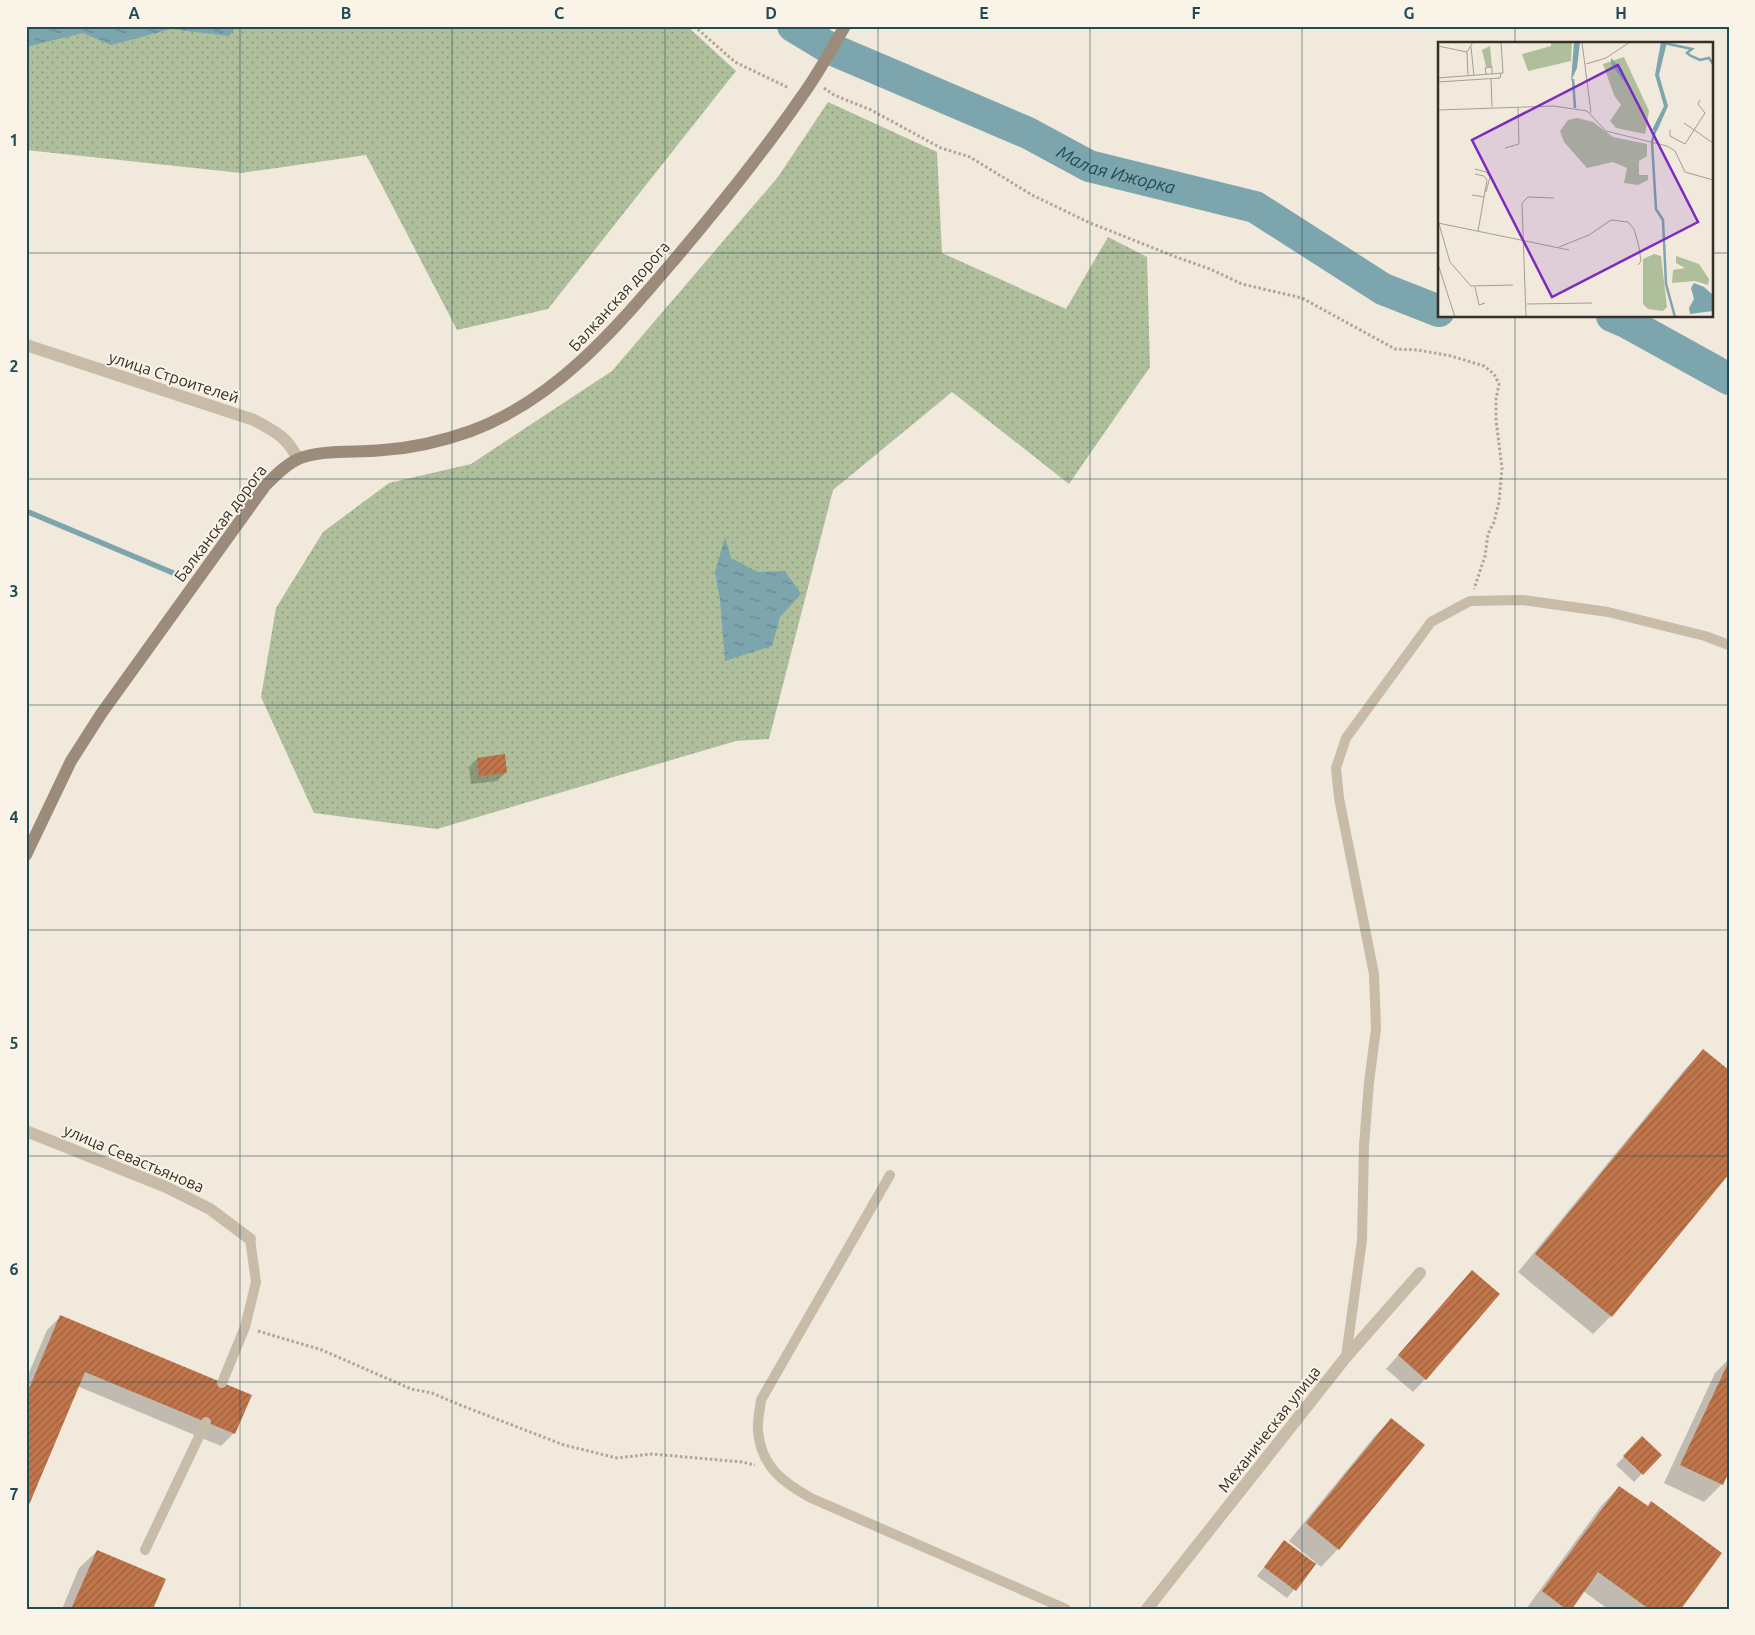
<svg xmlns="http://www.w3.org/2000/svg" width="1755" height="1635" viewBox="0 0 1755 1635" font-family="Ubuntu,sans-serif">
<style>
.garden{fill:url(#garden-dots)}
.water{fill:url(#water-ripples)}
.shadow{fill:#0003}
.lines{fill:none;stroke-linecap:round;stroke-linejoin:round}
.stream{stroke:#7ca5ad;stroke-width:5.5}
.river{stroke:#7ca5ad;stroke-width:32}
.building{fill:url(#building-hatch)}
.path{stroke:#b4a593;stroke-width:3;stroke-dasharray:2.5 2.5;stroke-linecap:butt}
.lane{stroke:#c8bba8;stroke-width:10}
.street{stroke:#c8bba8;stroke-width:12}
.secondary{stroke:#9c8a7a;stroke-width:12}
.grid{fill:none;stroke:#1f4b55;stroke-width:1;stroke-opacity:0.55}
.labels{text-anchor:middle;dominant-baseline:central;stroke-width:4;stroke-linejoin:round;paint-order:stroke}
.street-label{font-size:16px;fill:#362e28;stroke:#f9f3e8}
.water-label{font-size:18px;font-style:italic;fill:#1f4b55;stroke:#f9f3e8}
.inset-river{fill:none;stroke:#7ca5ad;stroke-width:2.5}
.inset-road{fill:none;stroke:#a69e94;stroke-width:1}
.view{fill:#7b2cbf;fill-opacity:0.15;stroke:#7b2cbf;stroke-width:2.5}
.inset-edge{fill:none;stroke:#362e28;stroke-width:2.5}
.neatline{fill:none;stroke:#1f4b55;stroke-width:2}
.grid-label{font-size:16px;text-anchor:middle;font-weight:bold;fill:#1f4b55}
</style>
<defs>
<pattern id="garden-dots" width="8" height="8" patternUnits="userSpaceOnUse" patternTransform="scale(1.25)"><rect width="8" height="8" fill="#afbf9c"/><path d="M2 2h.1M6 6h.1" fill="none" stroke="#8f9c7f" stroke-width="1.8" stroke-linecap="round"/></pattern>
<pattern id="water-ripples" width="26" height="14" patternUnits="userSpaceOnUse" patternTransform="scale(1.25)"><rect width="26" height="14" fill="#7ca5ad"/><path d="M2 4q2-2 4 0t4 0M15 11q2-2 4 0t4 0" fill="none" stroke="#66878d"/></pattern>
<pattern id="building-hatch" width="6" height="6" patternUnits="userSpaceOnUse" patternTransform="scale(1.25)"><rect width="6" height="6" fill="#c0754a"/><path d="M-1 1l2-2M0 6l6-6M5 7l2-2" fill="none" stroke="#9d603e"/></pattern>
</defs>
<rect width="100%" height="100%" fill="#f1e9dc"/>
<path class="garden" d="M26,26H687L736,71L548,309L457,330L366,155L241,173L26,150Z
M828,102L937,152L942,253L1066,309L1108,237L1147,257L1150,367L1069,484L952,392L833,490L769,739L736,741L437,829L314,813L261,697L276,608L323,532L389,483L471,464L612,371L778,177Z"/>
<path class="water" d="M26,26H237L229,36L171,29L111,45L83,33L26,47Z
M725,537L731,558L758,572L785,571L801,594L780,617L772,646L725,661L720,600L715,572Z"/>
<path class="shadow" d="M477,759L506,772L497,781L471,784L469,767Z
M1703,1051L1729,1173L1611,1316L1593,1334L1518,1272L1686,1068Z
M1472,1272L1425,1379L1413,1392L1386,1369Z
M60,1317L234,1433L221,1446L77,1386L26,1509V1380L47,1330Z
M1729,1359V1469L1722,1484L1704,1502L1664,1483L1715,1373Z
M1391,1419L1338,1549L1321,1567L1316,1563L1287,1598L1257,1576L1284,1542L1313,1563L1315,1562L1289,1541L1374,1437Z
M1642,1438L1660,1455L1634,1482L1616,1465Z
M1619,1487L1680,1609H1608L1583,1591L1570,1609H1526L1602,1505Z
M97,1551L152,1609H62L79,1568Z"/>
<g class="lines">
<path class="stream" d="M26,511L178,575"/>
<g class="river">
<path id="s1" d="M793,26L831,49L1028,133L1089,166L1255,207L1383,289L1439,311"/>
<path d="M1612,316L1626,322L1729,379"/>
</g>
</g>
<path class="building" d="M505,754L507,773L479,776L477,758Z
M1703,1049L1729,1070V1174L1612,1317L1535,1254Z
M1472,1270L1500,1294L1426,1380L1398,1355Z
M60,1315L252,1395L235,1434L85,1372L26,1512V1396Z
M1729,1361V1472L1723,1485L1680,1465Z
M1391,1418L1425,1445L1339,1550L1306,1523Z
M1642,1436L1662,1455L1643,1475L1623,1456Z
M1619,1486L1648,1506L1651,1501L1722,1553L1681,1609H1649L1598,1572L1572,1609H1566L1542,1591Z
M1284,1540L1316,1564L1296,1591L1264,1567Z
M97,1550L166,1579L153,1609H71Z"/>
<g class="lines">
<path class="path" d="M694,26L735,62L789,88
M824,88L834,95L871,110L941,148L970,157L1032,195L1088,222L1176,257L1210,269L1242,284L1302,298L1395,349L1418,350L1451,356L1484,366L1494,374L1499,384L1496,399V420L1502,468L1499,502L1494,522L1488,534L1485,556L1474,589
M258,1331L322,1350L411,1389L432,1393L460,1405L564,1445L617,1458L652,1454L742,1462L755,1465"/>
<path class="lane" d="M890,1175L761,1400C760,1410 757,1421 758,1431C761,1466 782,1482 811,1498L1066,1609
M1346,1357L1362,1240L1364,1146L1369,1082L1376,1029L1374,974L1339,798L1336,768L1346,738L1431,622L1470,601L1523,600L1608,612L1705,636L1729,645
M222,1383L245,1327L256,1282L250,1239
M145,1550L206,1422"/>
<path class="street" d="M26,345L254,420C276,432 286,436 298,459
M26,1131L166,1187L210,1209L250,1239
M1147,1609L1346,1357L1420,1273"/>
<path class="secondary" d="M26,855L71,761L101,714L265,486C275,476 285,465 298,459C322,449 357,453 383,450C413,448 443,441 471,431C557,399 617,327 675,259C719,207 763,153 802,96C818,74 831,50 845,26"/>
</g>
<path class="grid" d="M240,26V1609M452,26V1609M665,26V1609M878,26V1609M1090,26V1609M1302,26V1609M1515,26V44M26,253H1439M1711,253H1729M1515,316V1609M26,479H1729M26,705H1729M26,930H1729M26,1156H1729M26,1382H1729"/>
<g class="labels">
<g class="street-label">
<text transform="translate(619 296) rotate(-48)">Балканская дорога</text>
<text transform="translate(174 377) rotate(18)">улица Строителей</text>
<text transform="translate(220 523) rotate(-53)">Балканская дорога</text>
<text transform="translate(134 1158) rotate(23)">улица Севастьянова</text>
<text transform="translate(1269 1429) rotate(-52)">Механическая улица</text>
</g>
<g class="water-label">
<text stroke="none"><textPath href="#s1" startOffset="355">Малая Ижорка</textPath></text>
</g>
</g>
<g transform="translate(1438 42)">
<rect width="275" height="275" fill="#f1e9dc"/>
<path d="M52,4L54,25H48L44,8Z" fill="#afbf9c"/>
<path d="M216,212L223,214L229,265L225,269L210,267L205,262V217ZM238,214L261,222L271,237L270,243L257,239L234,241L235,228L247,226L238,221Z" fill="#afbf9c"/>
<path d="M113,0H134L133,19L90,29L84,12L113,4ZM186,15L211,69L207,92L178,86L172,79L183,63L176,53L165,22ZM139,76L155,80L175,95L209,102V114L201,119V133H210V138L200,143L186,141L189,126L175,120L149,126L126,100L122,89L130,78Z" fill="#afbf9c"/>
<path d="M136,0H142L139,26L133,39ZM223,0H229L221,33L230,64L219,89L214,88L226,64L217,33ZM173,16L184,27L191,46L173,22ZM256,241L266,245L275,253V269L252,272L251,266L256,257L253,246Z" fill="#7ca5ad"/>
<path class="inset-river" d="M226,1L254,7L249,11L253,14L262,18L271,16L275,22M135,37L137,66M218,86L214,100L218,167L225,178L228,242L237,275"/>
<path class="inset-road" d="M144,0L153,71M0,4L29,10L35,0M33,5L36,34M29,10L30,34M148,22L168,16L192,0M0,26V52M48,32L47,26L54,25V32M0,36L65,31L63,0M53,37L54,65M0,40L62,36L63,31M0,68L116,64L149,69L168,89L229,104L237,109L247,130L275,138M246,81L275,101M232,88V94L247,102L267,71L260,62L262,58M67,106L81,102L80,66M37,127L48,130L52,135L48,150M37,132L46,134L49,138L46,155M34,153L46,155L40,189M0,181L131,208M1,182L12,220L33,244L75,243M121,205L151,193L173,178L190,180L196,187L201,205L203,219L200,223M0,222L17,275M37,245L41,263L47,261M89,262L154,261M88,275L84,161L90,155L116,156"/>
<path class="view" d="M180,23L260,180L114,255L34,98Z"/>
<rect width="275" height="275" class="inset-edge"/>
</g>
<rect width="1755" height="1635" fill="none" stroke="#f9f3e8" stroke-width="55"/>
<rect x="28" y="28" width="1700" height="1580" class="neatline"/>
<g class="grid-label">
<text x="134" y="19">A</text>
<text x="346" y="19">B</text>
<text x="559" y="19">C</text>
<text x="771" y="19">D</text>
<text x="984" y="19">E</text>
<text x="1196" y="19">F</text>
<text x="1409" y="19">G</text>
<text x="1621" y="19">H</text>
<text x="14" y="146">1</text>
<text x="14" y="372">2</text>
<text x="14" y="597">3</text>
<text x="14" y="823">4</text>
<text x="14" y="1049">5</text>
<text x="14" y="1275">6</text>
<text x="14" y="1500">7</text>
</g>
</svg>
